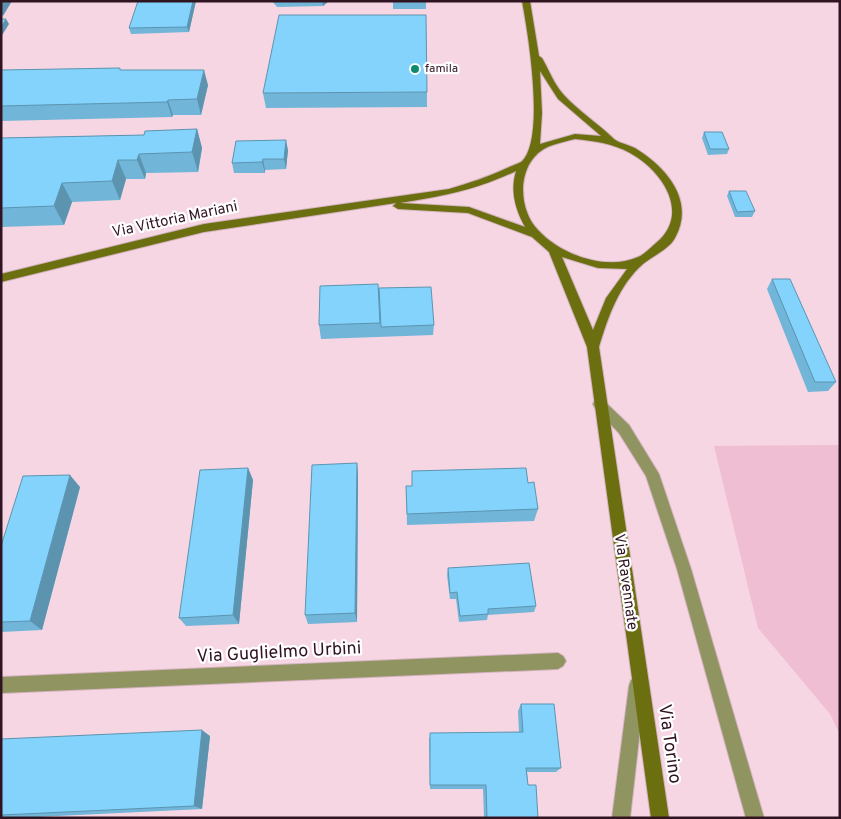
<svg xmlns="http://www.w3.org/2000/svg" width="841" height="819" viewBox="0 0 841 819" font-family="Overpass,sans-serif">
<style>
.green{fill:#f0bed3}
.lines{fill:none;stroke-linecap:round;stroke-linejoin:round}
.service-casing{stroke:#d3b3bf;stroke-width:2}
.minor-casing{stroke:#d3b3bf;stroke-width:2}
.secondary-casing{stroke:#d3b3bf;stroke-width:2}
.service{fill:#909460;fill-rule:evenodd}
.minor{fill:#909460;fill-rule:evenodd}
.secondary{fill:#6c6f0f;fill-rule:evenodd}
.wall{fill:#71b5d9}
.shaded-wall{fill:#5c94b0}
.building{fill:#83d3fc;stroke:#5c94b0}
.poi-dot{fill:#0d8b70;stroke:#fff;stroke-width:2}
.labels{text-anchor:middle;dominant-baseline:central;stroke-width:4.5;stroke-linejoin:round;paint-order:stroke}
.far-poi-label{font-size:12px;fill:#311422;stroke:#fff;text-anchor:start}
.street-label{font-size:15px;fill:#311422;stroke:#fff}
.near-street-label{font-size:18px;fill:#311422;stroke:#fff}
</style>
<rect width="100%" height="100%" fill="#f6d6e2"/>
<path class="green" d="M840,445V735L830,714L758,628L714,446Z"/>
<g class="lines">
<defs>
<path id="service" d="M599,399L603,400L629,425L659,474L691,569L764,818H746L677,569L646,476L619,433L595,408L593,404L595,400Z"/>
<path id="minor" d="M558,653L563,656L566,661L563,666L558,669L1,693V677Z
M637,678L643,680L645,686L630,818H612L629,686L631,680Z"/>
<path id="secondary" d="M522,1H530L539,56L542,58C549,70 554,84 563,94C578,111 599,124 614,139C620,144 632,145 638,150C668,169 695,202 675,238C669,249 653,256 643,264C619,285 608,317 599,347L669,818H651L587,347L549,252L532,237L468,213L398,209L393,206L396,203L204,232L1,282V274L204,224L449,189C469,183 488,177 507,168C511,166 517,164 521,162C546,141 528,33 522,1ZM540,71L558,99L601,136L575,134L540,144L542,113ZM575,139C594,141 612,143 630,153C663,171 691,214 656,243C650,248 645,254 638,257C606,271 561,255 538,230C516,207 517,159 550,146C558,143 567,141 575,139ZM516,171C510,191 515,209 525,227L469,207L400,203C443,196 476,190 516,171ZM562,257L598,268L627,269L606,298L593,330Z"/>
</defs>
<use href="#service" class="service-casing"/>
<use href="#minor" class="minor-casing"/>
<use href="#secondary" class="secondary-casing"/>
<use href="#service" class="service"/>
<use href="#minor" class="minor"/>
<use href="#secondary" class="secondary"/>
</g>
<path class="wall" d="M196,1L189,32L131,34L129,28Z
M272,1H329L323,6L277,7Z
M393,1H426V9H393Z
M1,70H121L208,85L201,115H173L172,117L1,121Z
M427,92V107L266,108L263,93Z
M197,129L202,148L198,172L146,173L145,179H126L120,200L72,202L64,225L1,227V138L144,135Z
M704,132L729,149L727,154L708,155L702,138Z
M288,150L286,169L265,170V173H234L232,163Z
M729,191L755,211L752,217H735L727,196Z
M772,279L836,382L828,391L808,392L767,289Z
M379,288L434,325L433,335L321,339L319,325Z
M357,463L358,475L357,622L308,624L305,615Z
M248,468L253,480L239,624L186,626L179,618Z
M406,486L538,509L534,521L407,525Z
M80,487L42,630L1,632V546Z
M448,568L536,606L534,612L488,615L487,620L459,622L456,599H450L447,575Z
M521,704L561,768L556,772H527L528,785L538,818H484L483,789H430L429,738L519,732L518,711Z
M210,736L202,809L16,818H1V739Z"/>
<path class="shaded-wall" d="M1,1H12L3,16L1,12Z
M193,1H196L189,32L187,27Z
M322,1H329L323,6Z
M6,19L9,24L1,37V27Z
M204,70L208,85L201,115L197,99Z
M168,100L173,115L172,117L167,102Z
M197,129L202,148L198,172L192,152Z
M286,140L288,150L286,169L284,159Z
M139,154L146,173L145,179L137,160Z
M263,159L265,170V173L262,162Z
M118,160L126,179L120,200L112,181Z
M62,183L72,202L64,225L54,206Z
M357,463L358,475L357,622L355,613Z
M248,468L253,480L239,624L233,615Z
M70,475L80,487L42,630L30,621Z
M202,730L210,736L202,809L194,806Z"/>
<path class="building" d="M138,1H193L187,27L129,28Z
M279,15H426L427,92L263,93Z
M1,19H6L1,27Z
M120,68V70H204L197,99L168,100L167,102L1,106V70Z
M197,129L192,152L139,154L137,160H118L112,181L62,183L54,206L1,208V138L144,135L145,131Z
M704,132H722L729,149H710Z
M286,140L284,159H263L262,162L232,163L236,141Z
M729,191H746L755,211L737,212Z
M772,279H790L836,382H815Z
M378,284L380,323L319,325L320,286Z
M431,287L434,325L381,327L379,288Z
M357,463L355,613L305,615L312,465Z
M248,468L233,615L179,618L200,470Z
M526,468L528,483L534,482L538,509L407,514L406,486H412V471Z
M70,475L30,621L1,622V546L23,476Z
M529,563L536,606L488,609V614L460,616L457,592L450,593L448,568Z
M521,704H554L561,768H526L528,785H536L538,818H487L486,785H430V733L523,732Z
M202,730L194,806L1,815V739Z"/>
<circle class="poi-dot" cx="415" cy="69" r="5"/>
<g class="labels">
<g class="far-poi-label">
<text x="425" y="69">famila</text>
</g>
<g class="street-label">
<text transform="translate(175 220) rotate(-12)">Via Vittoria Mariani</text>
<text transform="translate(625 582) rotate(82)">Via Ravennate</text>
</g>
<g class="near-street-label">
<text transform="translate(279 653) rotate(-3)">Via Guglielmo Urbini</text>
<text transform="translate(669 744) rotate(82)">Via Torino</text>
</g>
</g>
<rect width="841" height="819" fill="none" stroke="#311422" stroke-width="5"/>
</svg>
